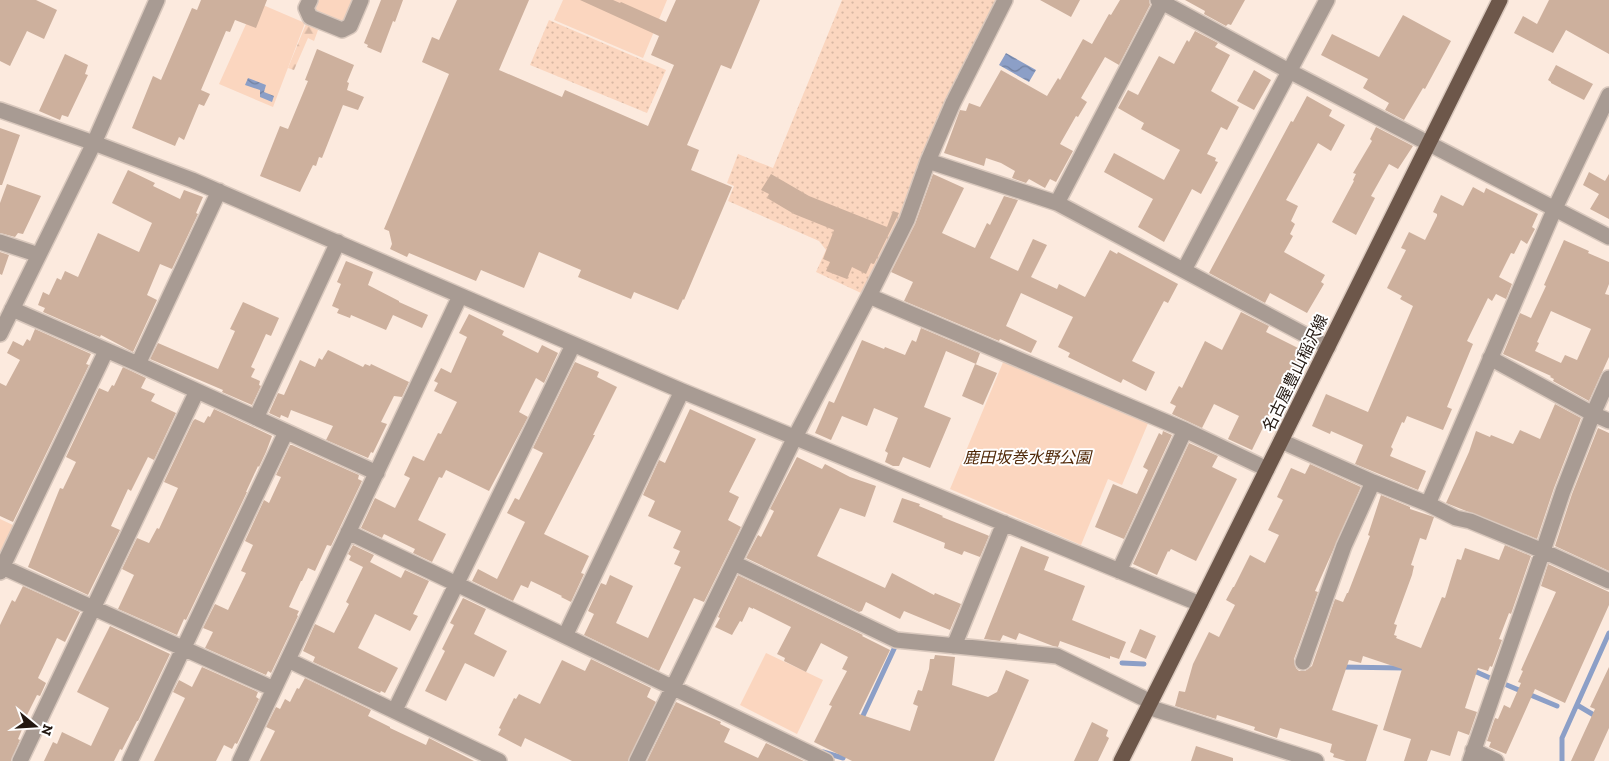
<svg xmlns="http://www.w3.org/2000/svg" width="1609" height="761" viewBox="0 0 1609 761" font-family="'Zilla Slab','Noto Sans JP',serif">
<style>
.grass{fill:url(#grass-dots)}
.forest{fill:url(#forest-firs)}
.park{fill:#fbd6bf}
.water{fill:url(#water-waves)}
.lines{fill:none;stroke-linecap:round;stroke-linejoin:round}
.stream{stroke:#8c9fc7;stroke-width:5}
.building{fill:#cdb09d;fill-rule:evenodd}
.minor-casing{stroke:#d9c8bd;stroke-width:18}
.major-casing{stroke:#d9c8bd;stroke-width:18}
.minor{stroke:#a89b93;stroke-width:15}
.major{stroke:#6d574a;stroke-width:15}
.labels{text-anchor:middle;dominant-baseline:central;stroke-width:4;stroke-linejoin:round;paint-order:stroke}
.street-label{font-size:16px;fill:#231811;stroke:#fff}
.park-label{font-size:16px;font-style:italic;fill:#502807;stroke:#fff}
</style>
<defs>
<pattern id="grass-dots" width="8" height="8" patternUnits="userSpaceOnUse" patternTransform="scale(1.25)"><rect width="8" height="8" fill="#fbd6bf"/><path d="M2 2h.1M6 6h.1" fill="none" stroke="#d7b7a3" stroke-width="1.8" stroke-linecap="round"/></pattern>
<pattern id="forest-firs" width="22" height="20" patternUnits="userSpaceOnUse" patternTransform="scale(1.25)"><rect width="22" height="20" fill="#fbd6bf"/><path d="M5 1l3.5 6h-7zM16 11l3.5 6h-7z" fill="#d7b7a3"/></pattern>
<pattern id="water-waves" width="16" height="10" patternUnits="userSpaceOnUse" patternTransform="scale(1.25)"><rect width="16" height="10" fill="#8c9fc7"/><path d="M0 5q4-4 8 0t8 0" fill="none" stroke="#7281a0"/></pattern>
</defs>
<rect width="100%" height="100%" fill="#fceade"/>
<path class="grass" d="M842,0H997L947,101L900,215L861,293L816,272L826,250L819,241L728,201L734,186L727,183L738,154L773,168Z
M549,20L666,70L647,113L530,65Z"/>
<path class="forest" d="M306,24L318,30L314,41L308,38L294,70L288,68Z"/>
<path class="park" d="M316,0H352L344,20L338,22L315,13L313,7Z
M563,0H667L643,58L554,20Z
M256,2L305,23L273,107L219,84Z
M1004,360L1149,421L1122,485L1108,479L1081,545L950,489Z
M0,519L15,526L3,552L0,554Z
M766,653L823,680L797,734L740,705Z"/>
<path class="water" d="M1006,53L1036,70L1029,82L999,65Z
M248,78L266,85L264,92L274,96L272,102L260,97V90L245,85Z"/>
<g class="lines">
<path class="stream" d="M1122,663L1144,664
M1340,667L1404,668
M1472,670L1490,678
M1502,683L1557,706
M1577,705L1609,724
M861,720L894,649
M823,752L843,758L846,750
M1562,761V738L1609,633"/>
</g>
<path class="building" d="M0,0H36L57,10L44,39L27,31L10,66L0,61Z
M201,0H267L256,28L235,20L230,32L226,31L201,90L210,94L204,106L199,104L184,140L179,137L175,146L132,128L153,76L161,80L192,8L197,10Z
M381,0H403L395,22L393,21L381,53L367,47L368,45L364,43Z
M457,0H529L499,70L562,97L565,90L648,126L674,65L651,55L659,36L580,0H613L620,3L621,2L666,22L676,0H760L731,69L721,65L687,145L699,150L691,170L732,187L684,300L683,299L678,310L634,292L631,299L578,277L581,270L539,252L524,288L481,270L476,281L409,253L407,257L390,249L392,244L389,231L384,229L449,74L422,62L432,37L439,40Z
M1040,0H1080L1071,17Z
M1120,0H1149L1150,5L1119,65L1105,57L1081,98L1087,102L1078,117L1076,116L1060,144L1073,151L1056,182L1050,179L1045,188L1029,179L1026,183L1012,178L1015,171L1001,163L986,158L984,166L944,153L960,110L966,111L969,103L980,107L1001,70L1047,96L1058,78L1060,80L1083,39L1092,44L1109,14L1111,15Z
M1185,0H1245L1231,25L1228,24L1226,26L1204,14L1205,11Z
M1549,0H1609V54L1566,30L1553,53L1514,33L1523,16L1537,24Z
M1403,15L1451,41L1425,89L1423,88L1404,120L1385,110L1389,103L1363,88L1368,79L1321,55L1332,34L1379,57Z
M1195,31L1218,43L1215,47L1230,55L1211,91L1239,107L1227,130L1221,127L1207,154L1216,158L1215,161L1218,162L1201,194L1192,189L1164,242L1138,227L1153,199L1104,172L1114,153L1164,180L1180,150L1141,129L1144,123L1118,108L1128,90L1138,95L1159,56L1174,64L1187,40L1189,42Z
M317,49L354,65L347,82L349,83L347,90L364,97L358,110L343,105L322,158L319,157L316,166L313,165L300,192L260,176L280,126L288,129L308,81L305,80Z
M65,54L88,65L85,74L88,75L68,117L62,115L60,120L39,111Z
M1556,65L1593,84L1584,100L1551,83V82L1548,80Z
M1254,70L1271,80L1254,110L1237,101Z
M1307,96L1332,110L1329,116L1345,125L1331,151L1318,143L1286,200L1298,206L1291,221L1295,224L1290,234L1293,236L1284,252L1325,275L1321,282L1324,284L1307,313L1270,293L1265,303L1209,273L1291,121L1293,122Z
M1376,127L1413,146L1398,169L1389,164L1371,196L1375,198L1356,235L1332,222L1354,181L1353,180L1356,174L1353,173L1372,141L1370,139Z
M0,128L20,135L2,185H0Z
M128,170L155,183L153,186L180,199L184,190L203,197L196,213L198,214L172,269L160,264L147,295L157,300L133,352L101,335L100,337L43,312L45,308L38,305L43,292L49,295L57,278L61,280L65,271L78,277L98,233L139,252L152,223L112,203Z
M1589,172L1605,181L1609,174V219L1590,209L1599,194L1583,185Z
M771,174L809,196L887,227L893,211L899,213L874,264L871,263L866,274L852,267L847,279L826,271L830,262L823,259L834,230L794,214L767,198L769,194L761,190Z
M933,174L964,188L942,233L975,248L987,223L990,225L1004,196L1018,200L990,258L1018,271L1033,239L1047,245L1031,277L1057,289L1059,284L1085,297L1110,250L1117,254L1118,252L1178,284L1168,303L1164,301L1132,361L1155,372L1146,391L1123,379L1121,383L1068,357L1070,353L1058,347L1073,317L1021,293L1006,326L1037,341L1031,353L1000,339L999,341L904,301L913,282L891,272L915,224Z
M7,184L41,196L23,234L18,233L15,237L0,233V203Z
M1473,187L1484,193L1486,188L1538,214L1532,227L1535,229L1527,244L1521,240L1514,254L1511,253L1499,277L1512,284L1506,299L1496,294L1492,301L1488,298L1467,341L1473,344L1447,407L1452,409L1443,430L1407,416L1404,423L1402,422L1391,447L1393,449L1390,456L1426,471L1418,490L1355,464L1363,445L1331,431L1330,434L1312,426L1326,394L1368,412L1413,306L1400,299L1402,296L1387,288L1406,250L1401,248L1409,232L1425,240L1437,216V214L1433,212L1441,195L1463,206Z
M1564,240L1589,251L1588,253L1609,262V284L1605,294L1609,295V357L1589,401L1553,381L1554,379L1550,377L1551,376L1503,354L1520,313L1531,318L1546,286L1544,285ZM1551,311L1591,329L1577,360L1565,355L1561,363L1535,351L1539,343L1537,342Z
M0,252L9,255L2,275L0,274Z
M346,261L373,272L368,285L399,301V302L428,315L422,328L393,315L386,330L351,315L350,318L337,313L339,309L332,306L341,284L337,282Z
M243,302L279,318L271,336L266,334L251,367L255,369L251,377L260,381L259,385L261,386L252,405L222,392L223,390L150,359L158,343L218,369L235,331L230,329Z
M1241,312L1269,326L1266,332L1310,354L1290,395L1281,391L1252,450L1228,439L1239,416L1214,404L1202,428L1172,414L1176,406L1170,403L1179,386L1182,388L1205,341L1222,350Z
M469,314L504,331L502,335L538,353L542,345L558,353L544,383L536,378L519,412L528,417L489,491L446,470L442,478L439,477L418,520L446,534L432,562L413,553L415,549L384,534L382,538L361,528L375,498L395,508L410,478L404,475L413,456L424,461L438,433L441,434L457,402L434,391L438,383L434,381L441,368L451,373L467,337L459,333Z
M921,328L980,353L976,364L946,351L924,407L951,418L930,468L903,457L899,466H893L885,462L888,453L885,451L898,418L874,408L867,426L842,416L831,440L815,433L829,401L834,403L862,340L884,349L885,347L905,355L912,340L916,342Z
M35,329L91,354L86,364L89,365L13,522L0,516V383L6,386L20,360L7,353L13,341L23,346L27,339L30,341Z
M328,350L363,367L365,364L370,366L371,364L409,382L402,397L394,396L381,422L387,424L373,453L371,452L368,458L326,440L333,426L291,410L288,418L281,415L280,418L269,413L278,393L284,395L300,360L315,367L319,358L322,360Z
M575,362L599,372L597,377L617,387L593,435H595L544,534L589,556L581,573L584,574L571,602L561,597L562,596L531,581L528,588L521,585L513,601L472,581L478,569L497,579L525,522L507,513L515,498L519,500L543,453L533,448Z
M975,364L997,373L983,405L962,396Z
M123,367L146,378L141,388L155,394L151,401L176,413L154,460L148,457L131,491L128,489L111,526L120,530L88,595L28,567L60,488L63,489L76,462L66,457L99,388L108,392L112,385L114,386Z
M1555,404L1581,418L1554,488L1537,539L1446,503L1469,452L1476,431L1490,437L1491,435L1513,444L1520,430L1540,439Z
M214,409L272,436L266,452L259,467L258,466L246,492H247L186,620L184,619L177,635L118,609L134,575L122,569L137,538L149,543L157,528L159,529L178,488L164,482L193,421L195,419L204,423L208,416L210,417Z
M690,409L756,439L729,492L739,497L728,520L741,527L704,602L694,598L659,671L584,635L594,614L588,611L601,583L606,585L610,575L633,586L616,623L648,638L681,567L674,564L680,551L673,548L681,531L648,516L655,501L643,495L659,460L665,463Z
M1598,428L1609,433V571L1555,546L1572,494Z
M1163,431L1172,435L1124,539L1095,527L1113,484L1137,494L1148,470L1143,467L1159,433L1162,435Z
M1189,443L1218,456L1212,467L1237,479L1196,561L1171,549L1169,552L1168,551L1157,575L1133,564Z
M290,445H292L359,475L358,479L362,481L331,546L327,545L315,571L308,568L302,581H301L289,607L299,611L297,615L298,616L271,673L268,671L266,675L205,648L213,632L203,628L215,604L228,610L246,573L241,571L253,545L245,541L264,500L269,503L281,477L276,475Z
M797,457L822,469L825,464L850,477L876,486L865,517L840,508L817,556L885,588L892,573L934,595L935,593L961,604L950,630L904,611L900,619L866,602L862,611L859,612L746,558L758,535L761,537L774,511L770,509Z
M1310,464L1361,487L1315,591L1318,592L1294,659L1296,668L1299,671H1305L1312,666L1335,599L1343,602L1347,593H1348L1370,536L1368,535L1381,495L1410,507V509L1434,517L1426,540L1420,538L1411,565L1414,566L1412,575L1394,624L1397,625L1394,635L1397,636L1396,638L1421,648L1442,597L1445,598L1457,559L1461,560L1465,548L1499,560L1505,545L1531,556L1511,614L1509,613L1499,639L1502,640L1492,667L1490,666L1488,671L1478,668L1465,708L1477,712L1469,735L1458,731L1450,756L1431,750L1427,761H1404L1411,739L1383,730L1402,669L1363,656L1361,663L1349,660L1332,710L1378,725L1366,761H1346L1333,757L1334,754L1330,752L1332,744L1280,728L1277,738L1254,730L1255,727L1217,715L1216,719L1175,706L1179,691L1185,692L1193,664L1209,632L1219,637L1235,605L1226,600L1233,587H1234L1250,555L1265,563L1279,535L1268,530L1283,500L1277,497L1291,468L1305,474Z
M902,498L920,504L919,506L943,516L942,517L987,535L989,536L980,557L964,551L962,555L944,548L945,543L893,522Z
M353,545L374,555L370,562L401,578L405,570L429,581L413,614L418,616L410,631L375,614L358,648L398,668L385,693L381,691L380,693L313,662L315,657L303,651L315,624L334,633L349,604L346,602L363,567L349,560L351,556L348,554Z
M1021,546L1049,557L1044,570L1085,586L1072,620L1126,642L1119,659L1110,656V659L1060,641L1058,647L1053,646L1019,633L1016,640L1003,635L1000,641L984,639Z
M1548,564L1609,592V605L1565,703L1535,689L1506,754L1489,747L1491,742L1487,741L1495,718L1498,719L1504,705L1510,708L1521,683L1518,682L1523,671L1521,670L1556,592L1541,586Z
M738,575L863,635L862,636L890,650L859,714L910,731L918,706L913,704L918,690L922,691L929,669L930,659H934L935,655L955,657L952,685L988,697L997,692L1006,670L1029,680L994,761H852L814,742L832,706L829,705L847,671L842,669L848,657L821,643L806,672L784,661L785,658L777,654L791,627L753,608V609L749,607L742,622L740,621L732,635L715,627L720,618L718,617Z
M23,586L80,612L65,642L57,638L38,678L46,683L40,696L37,695L21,727H23L18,739L20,740L11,761H0V625L12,600L15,602Z
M463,598L486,609L474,634L507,651L494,677L465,663L446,701L425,691L445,651L442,649L454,625L450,623Z
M110,626L170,654L138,721H137L122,750L120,749L114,761H44L53,742L57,744L62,732L91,746L109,708L77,692Z
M1140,629L1156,636L1146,659L1130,652Z
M591,659L651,688L647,697L656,702L628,761H572L525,738L521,747L498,735L501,729L499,728L514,698L516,699L519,694L540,704L562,660L585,671Z
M202,667L258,692L256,697L259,699L237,744L235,743L232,749L224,745L216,761H154L185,698L173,692L179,680L192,687Z
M1609,667V728L1594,761H1571L1595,709L1590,707Z
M305,678L371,710L368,716L390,727V728L426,745L429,738L474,761H260L275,731L266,727L276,707L280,709L285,699L290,702L297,688L299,689Z
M676,702L721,722L720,724L730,729L724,742L758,758L766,743L804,761H647Z
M1092,722L1108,730L1106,736L1109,738L1098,761H1074Z
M1196,746L1233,758V761H1191Z"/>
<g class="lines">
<defs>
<path id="minor" d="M310,0L306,8L310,17L342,30L350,26L361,0
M1158,0L1289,71L1609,237
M0,110L94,143L192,180L682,391L1200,604
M928,161L1057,203L1328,347
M1057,203L1163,0
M0,242L39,255
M1184,270L1327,0
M869,296L1185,430L1267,469
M12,309L138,364L377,473
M0,334L94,143L157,0
M1490,358L1593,414L1609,421
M138,364L219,191
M256,418L338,242
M1281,441L1373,482L1428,504L1555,208L1609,95
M1428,504L1456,518L1470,521L1543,551L1609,581
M348,532L826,761
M734,563L896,640L1057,656L1151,702
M0,566L274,689
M1119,571L1185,430
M0,572L106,351
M565,636L682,391
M954,646L1004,523
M288,660L499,761
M1303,662L1344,546L1373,482
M1148,707L1316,761
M395,710L573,345
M1473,750L1496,761
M20,761L197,391
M130,761L286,432
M240,761L460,296
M637,761L795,437L869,296L907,220L928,161L953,103L1005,0
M1470,761L1543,551L1563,491L1593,414L1609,378"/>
<path id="major" d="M1121,761L1200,604L1500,0"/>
</defs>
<use href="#minor" class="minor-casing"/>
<use href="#major" class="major-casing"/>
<use href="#minor" class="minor"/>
<use href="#major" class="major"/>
</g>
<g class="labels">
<g class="street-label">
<text transform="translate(1295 373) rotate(-64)">名古屋豊山稲沢線</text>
</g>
<g class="park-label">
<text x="1027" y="457">鹿田坂巻水野公園</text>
</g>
</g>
<g transform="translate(35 726) rotate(108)" stroke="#ffffff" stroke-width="4" paint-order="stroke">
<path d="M0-4L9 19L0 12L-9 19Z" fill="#231811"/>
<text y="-8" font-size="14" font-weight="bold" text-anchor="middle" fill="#231811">N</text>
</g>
</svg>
